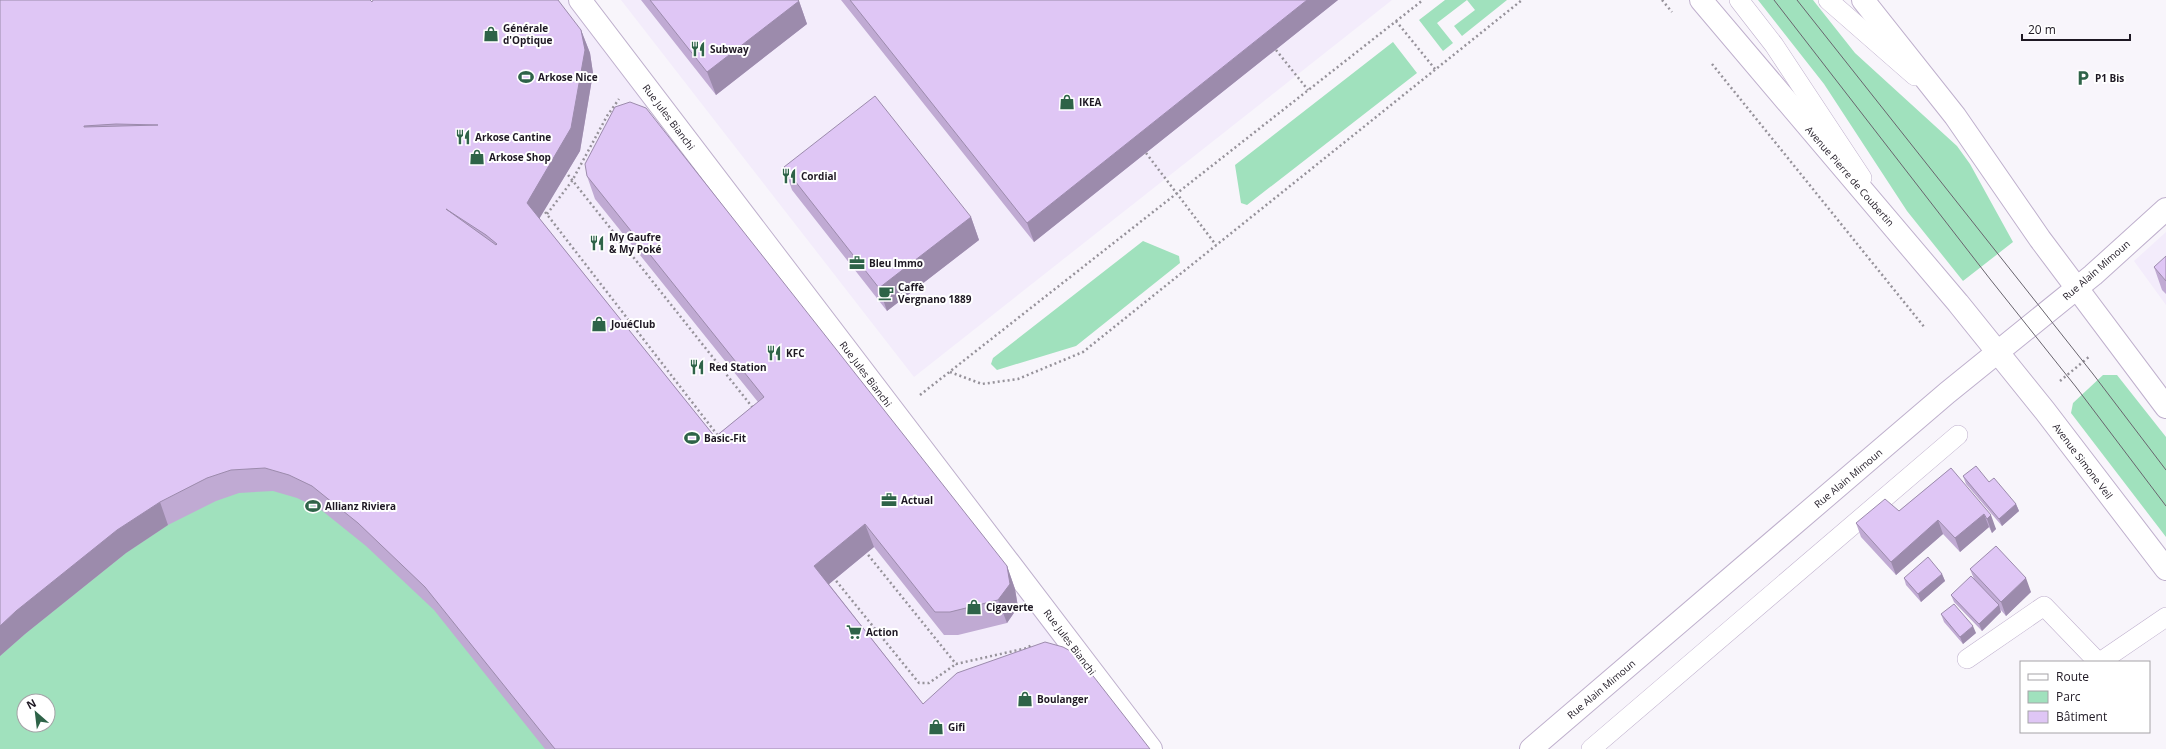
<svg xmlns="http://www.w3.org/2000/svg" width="2166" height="749" viewBox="0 0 2166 749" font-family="'Open Sans',sans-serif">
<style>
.built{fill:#f3ecfb}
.green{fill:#a0e1bd;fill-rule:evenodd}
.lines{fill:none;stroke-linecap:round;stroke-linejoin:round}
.service-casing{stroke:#bfb0cd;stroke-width:20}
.pedestrian-casing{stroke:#bfb0cd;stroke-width:24}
.minor-casing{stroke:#bfb0cd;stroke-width:24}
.secondary-casing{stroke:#bfb0cd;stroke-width:24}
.path{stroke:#96929a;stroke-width:2.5;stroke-dasharray:2 3;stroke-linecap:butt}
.service{stroke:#fff;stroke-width:19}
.pedestrian{stroke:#fff;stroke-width:22}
.minor{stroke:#fff;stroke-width:22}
.secondary{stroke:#fff;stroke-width:22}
.tram{stroke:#69646e;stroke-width:1}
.wall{fill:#c0aad3}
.shaded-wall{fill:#9c8bac}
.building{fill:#dfc6f5;stroke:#9c8bac;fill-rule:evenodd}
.labels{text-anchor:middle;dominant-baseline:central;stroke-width:4;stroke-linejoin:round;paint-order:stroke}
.poi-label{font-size:10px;font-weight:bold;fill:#1e1823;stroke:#fff;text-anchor:start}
.street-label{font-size:10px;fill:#1e1823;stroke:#fff}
</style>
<rect width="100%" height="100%" fill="#f8f5fb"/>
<path class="built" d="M67,0H580L1151,749H915L723,460Z
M621,0H1392L914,377Z
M2166,232V305L2134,261Z"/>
<path class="green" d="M1445,0H1507L1462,36L1454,26L1475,10L1467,0L1437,23L1453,43L1443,51L1419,20Z
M1758,0H1813L1855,53L1957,146L1970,164L2013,242L1963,281L1907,211L1824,84Z
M1393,42L1417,73L1247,205L1241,203L1235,165Z
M1143,241L1179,256L1180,263L1076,346L997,370L991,364L993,358Z
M55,356L802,749H0V394ZM24,701H48V725H24Z
M2103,375H2117L2166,437V537L2071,413L2073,403Z"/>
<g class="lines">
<defs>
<path id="service" d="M1739,0L1774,45L1862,178
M1828,0L1915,76
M1967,659L2044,606L2098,662
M2100,662L2166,617
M1591,749L1958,435"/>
<path id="pedestrian" d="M580,0L1151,749"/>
<path id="minor" d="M1531,749L1947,393L2093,275L2166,209"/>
<path id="secondary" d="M1701,0L1958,303L2045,411L2166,569
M1863,0L1955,116L2040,239L2166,407"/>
</defs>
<use href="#service" class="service-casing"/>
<use href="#pedestrian" class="pedestrian-casing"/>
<use href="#minor" class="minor-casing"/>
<use href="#secondary" class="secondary-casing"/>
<path class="path" d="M1662,0L1672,12
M1396,21L1435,69
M1276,50L1308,90
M1712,64L1925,328
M1146,153L1216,245
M565,171L753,408
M542,208L719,437
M547,214L572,181L607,116L619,99
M950,372L982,384L1018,379L1083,352L1522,0
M2060,381L2090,356
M920,395L1423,0
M865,551L956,664L1027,648L1033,644
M833,577L919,683H929L956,664"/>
<use href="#service" class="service"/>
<use href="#pedestrian" class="pedestrian"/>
<use href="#minor" class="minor"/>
<use href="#secondary" class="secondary"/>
<path class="tram" d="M1774,0L1990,279L2076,387L2166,506
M1797,0L2093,374L2166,470"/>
</g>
<path class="wall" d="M0,0L372,2L581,30L590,53L593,73L580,151L539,218L715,437L758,402L595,199L587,176L1007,566L1015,589L1018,607L1007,623L958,635H944L874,547L829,584L923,704L1150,749H545L434,610L366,546L320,509L297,498L273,491L239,493L216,501L168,525L126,553L25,634L0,656Z
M641,0H798L799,1L807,24L716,95Z
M841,0H1338L1034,242Z
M784,167L971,217L979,240L887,311L792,190Z
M2154,267L2166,281V294L2162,290Z
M1951,468L1996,529L1992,533L1989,527L1960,552L1943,534L1896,575L1861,537L1856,523L1899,511Z
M1963,476L1989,482L2016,504L2019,511L2002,526L1966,484Z
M1970,569L2031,592L2006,616L2000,609L2001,612L1982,631L1954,602L1951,595L1974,579Z
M1942,574L1945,581L1921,602L1906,585L1904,578Z
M1941,614L1976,633L1963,644L1944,622Z"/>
<path class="shaded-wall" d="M1307,0H1338L1034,242L1027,223Z
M799,1L807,24L716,95L707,72Z
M581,30L590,53L593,73L580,151L535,226L527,203Z
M971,217L979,240L887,311L879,288Z
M160,502L168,525L126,553L25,634L0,656V626L16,611L117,530Z
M2016,504L2019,511L2002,526L1999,519Z
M1984,514L1989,527L1960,552L1955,538Z
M1991,515L1996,529L1992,533L1987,519Z
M1938,520L1943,534L1896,575L1891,562Z
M865,524L874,547L823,589L814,566Z
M1007,566L1015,589L1018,607L1007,623L998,600Z
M1942,574L1945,581L1921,602L1918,594Z
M2026,578L2031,592L2006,616L2001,602Z
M1999,605L2001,612L1982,631L1979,624Z
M1973,626L1976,633L1963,644L1960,637Z"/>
<path class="building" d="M0,0H370L372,2L373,0H558L581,30L585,50L571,128L527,203L715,437L764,397L587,176L585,164L615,107L630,102L646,108L1007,566L1010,584L998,600L950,612H935L865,524L814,566L923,704L957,673L1045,642L1063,647L1076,654L1150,749H555L425,587L358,523L312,486L289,475L265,468L231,470L207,478L160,502L117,530L16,611L0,626ZM116,124L158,125L84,127V126ZM446,209L486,235L497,244L496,245Z
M650,0H798L799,1L707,72Z
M850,0H1307L1027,223Z
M875,96L971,217L879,288L784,167Z
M2166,256V281L2154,267Z
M1976,466L1989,482L1994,478L2016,504L1999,519L1963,476Z
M1951,468L1991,515L1987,519L1984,514L1955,538L1938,520L1891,562L1856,523L1885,499L1899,511Z
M1996,546L2026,578L2001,602L1970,569Z
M1928,557L1942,574L1918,594L1904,578Z
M1971,576L1999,605L1979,624L1951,595Z
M1954,604L1973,626L1960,637L1941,614Z"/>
<defs>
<symbol id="shop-bare" viewBox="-9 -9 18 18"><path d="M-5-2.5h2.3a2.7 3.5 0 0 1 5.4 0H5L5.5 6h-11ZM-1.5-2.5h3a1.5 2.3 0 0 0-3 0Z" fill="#2e6348" stroke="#fff" stroke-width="2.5" paint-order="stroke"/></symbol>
<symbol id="restaurant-bare" viewBox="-9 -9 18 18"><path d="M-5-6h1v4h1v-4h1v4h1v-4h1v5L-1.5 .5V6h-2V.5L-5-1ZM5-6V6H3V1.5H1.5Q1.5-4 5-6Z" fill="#2e6348" stroke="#fff" stroke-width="2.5" paint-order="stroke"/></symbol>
<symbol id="stadium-bare" viewBox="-9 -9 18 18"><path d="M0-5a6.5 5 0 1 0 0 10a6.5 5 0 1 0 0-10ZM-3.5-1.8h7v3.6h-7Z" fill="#2e6348" stroke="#fff" stroke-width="2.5" paint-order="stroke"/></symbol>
<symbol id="parking-bare" viewBox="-9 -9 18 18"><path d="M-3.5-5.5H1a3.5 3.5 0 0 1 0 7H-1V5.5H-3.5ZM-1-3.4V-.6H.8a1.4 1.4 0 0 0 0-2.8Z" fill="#2e6348" stroke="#fff" stroke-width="2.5" paint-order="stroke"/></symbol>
<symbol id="office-bare" viewBox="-9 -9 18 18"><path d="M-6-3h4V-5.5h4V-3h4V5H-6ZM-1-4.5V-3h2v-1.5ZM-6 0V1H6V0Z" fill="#2e6348" stroke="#fff" stroke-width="2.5" paint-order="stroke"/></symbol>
<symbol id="cafe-bare" viewBox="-9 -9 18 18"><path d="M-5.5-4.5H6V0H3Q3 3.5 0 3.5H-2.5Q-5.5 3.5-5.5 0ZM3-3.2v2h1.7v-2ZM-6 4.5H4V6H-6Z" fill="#2e6348" stroke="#fff" stroke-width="2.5" paint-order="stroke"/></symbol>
<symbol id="supermarket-bare" viewBox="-9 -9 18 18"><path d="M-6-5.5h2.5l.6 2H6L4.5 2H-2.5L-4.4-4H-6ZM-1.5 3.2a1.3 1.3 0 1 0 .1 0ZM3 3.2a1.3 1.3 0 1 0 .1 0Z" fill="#2e6348" stroke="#fff" stroke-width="2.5" paint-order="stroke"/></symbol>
</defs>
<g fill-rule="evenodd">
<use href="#shop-bare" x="480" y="23" width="22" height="22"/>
<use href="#restaurant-bare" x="687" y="38" width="22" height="22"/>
<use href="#stadium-bare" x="515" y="66" width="22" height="22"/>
<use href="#parking-bare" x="2072" y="67" width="22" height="22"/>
<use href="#shop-bare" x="1056" y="91" width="22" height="22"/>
<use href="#restaurant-bare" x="452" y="126" width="22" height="22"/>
<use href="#shop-bare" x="466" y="146" width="22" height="22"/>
<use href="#restaurant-bare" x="778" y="165" width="22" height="22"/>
<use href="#restaurant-bare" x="586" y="232" width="22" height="22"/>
<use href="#office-bare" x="846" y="252" width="22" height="22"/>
<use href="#cafe-bare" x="875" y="282" width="22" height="22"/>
<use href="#shop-bare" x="588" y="313" width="22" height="22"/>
<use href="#restaurant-bare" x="763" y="342" width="22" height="22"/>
<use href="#restaurant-bare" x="686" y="356" width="22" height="22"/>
<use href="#stadium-bare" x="681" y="427" width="22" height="22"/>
<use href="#office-bare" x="878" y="489" width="22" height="22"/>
<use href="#stadium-bare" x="302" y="495" width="22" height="22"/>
<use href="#shop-bare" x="963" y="596" width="22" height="22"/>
<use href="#supermarket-bare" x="843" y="621" width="22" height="22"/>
<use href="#shop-bare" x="1014" y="688" width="22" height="22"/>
<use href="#shop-bare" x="925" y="716" width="22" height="22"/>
</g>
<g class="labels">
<g class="poi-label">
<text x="503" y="28">Générale<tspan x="503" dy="12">d'Optique</tspan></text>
<text x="710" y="49">Subway</text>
<text x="538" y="77">Arkose Nice</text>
<text x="2095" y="78">P1 Bis</text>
<text x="1079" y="102">IKEA</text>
<text x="475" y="137">Arkose Cantine</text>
<text x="489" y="157">Arkose Shop</text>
<text x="801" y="176">Cordial</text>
<text x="609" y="237">My Gaufre<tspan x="609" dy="12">&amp; My Poké</tspan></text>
<text x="869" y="263">Bleu Immo</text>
<text x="898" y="287">Caffè<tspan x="898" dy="12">Vergnano 1889</tspan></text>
<text x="611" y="324">JouéClub</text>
<text x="786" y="353">KFC</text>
<text x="709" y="367">Red Station</text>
<text x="704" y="438">Basic-Fit</text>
<text x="901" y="500">Actual</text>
<text x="325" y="506">Allianz Riviera</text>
<text x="986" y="607">Cigaverte</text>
<text x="866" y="632">Action</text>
<text x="1037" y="699">Boulanger</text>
<text x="948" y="727">Gifi</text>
</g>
<g class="street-label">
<text transform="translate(669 117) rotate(53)">Rue Jules Bianchi</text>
<text transform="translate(1850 176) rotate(49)">Avenue Pierre de Coubertin</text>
<text transform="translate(2096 270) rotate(-41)">Rue Alain Mimoun</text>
<text transform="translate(866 374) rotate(53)">Rue Jules Bianchi</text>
<text transform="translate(2083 461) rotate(53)">Avenue Simone Veil</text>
<text transform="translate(1848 478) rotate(-40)">Rue Alain Mimoun</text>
<text transform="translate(1070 642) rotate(53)">Rue Jules Bianchi</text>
<text transform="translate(1601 689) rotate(-40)">Rue Alain Mimoun</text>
</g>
</g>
<rect x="2020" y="661" width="130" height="72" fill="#ffffff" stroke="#a5a3a7"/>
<rect x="2028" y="674" width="20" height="6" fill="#ffffff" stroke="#a5a3a7"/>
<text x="2056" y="681" font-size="12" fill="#1e1823">Route</text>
<rect x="2028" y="691" width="20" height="12" fill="#a0e1bd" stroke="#a5a3a7"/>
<text x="2056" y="701" font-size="12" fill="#1e1823">Parc</text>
<rect x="2028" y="711" width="20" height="12" fill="#dfc6f5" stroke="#a5a3a7"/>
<text x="2056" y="721" font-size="12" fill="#1e1823">Bâtiment</text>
<g transform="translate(36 713) rotate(332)"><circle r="19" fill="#ffffff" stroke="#a5a3a7"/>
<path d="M0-3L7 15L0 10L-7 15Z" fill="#2e6348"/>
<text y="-6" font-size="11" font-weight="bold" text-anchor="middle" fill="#1e1823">N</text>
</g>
<path d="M2022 34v6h108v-6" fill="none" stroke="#1e1823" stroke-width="2"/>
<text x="2028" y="34" font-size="12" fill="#1e1823" stroke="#ffffff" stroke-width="3" paint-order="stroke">20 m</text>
</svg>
